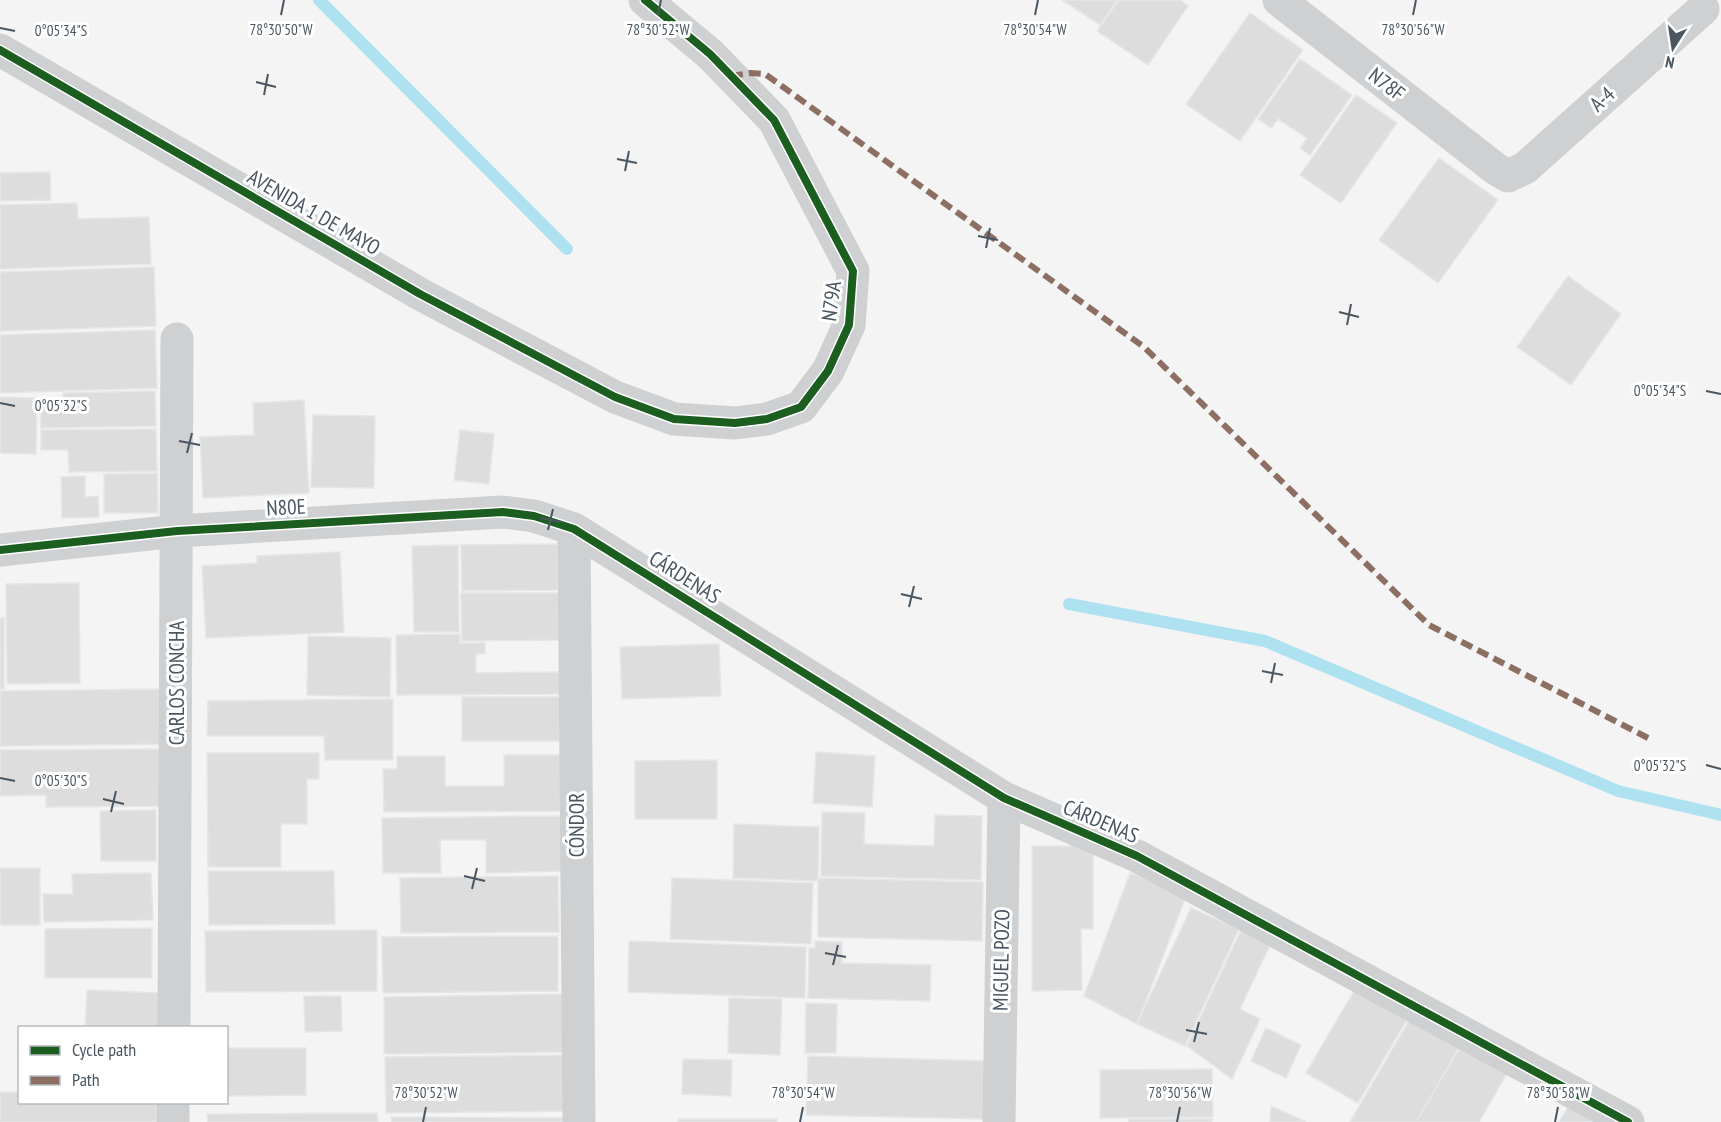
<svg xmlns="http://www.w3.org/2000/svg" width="1721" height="1122" viewBox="0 0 1721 1122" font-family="'PT Sans Narrow',sans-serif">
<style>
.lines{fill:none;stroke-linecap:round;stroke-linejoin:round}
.stream{stroke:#aee2f0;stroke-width:12}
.building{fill:#ddddde;stroke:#e5e6e7;stroke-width:1.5}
.street{stroke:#ced0d2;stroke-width:33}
.quiet{stroke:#8d6e63;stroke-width:6;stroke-dasharray:12 6;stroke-linecap:butt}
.cycleway-casing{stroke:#fff;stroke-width:11}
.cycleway{stroke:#1b5e20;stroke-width:8}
.ticks{fill:none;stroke:#4a5661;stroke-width:2}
.labels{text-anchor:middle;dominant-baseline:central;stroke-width:6;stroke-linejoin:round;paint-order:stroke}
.street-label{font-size:21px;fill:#4a5661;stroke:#fff}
.ticks-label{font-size:15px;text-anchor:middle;fill:#4a5661;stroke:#fff;stroke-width:6;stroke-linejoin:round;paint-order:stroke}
</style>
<rect width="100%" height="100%" fill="#f4f4f4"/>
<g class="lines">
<path class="stream" d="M319,0L567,249
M1069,604L1265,641L1618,791L1721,815"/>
</g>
<path class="building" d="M1062,0H1117L1100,25Z
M1119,0H1180L1188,6L1148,65L1097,31Z
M1250,13L1303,50L1240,141L1186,104Z
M1300,59L1352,95L1310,155L1300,148L1307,138L1278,119L1271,128L1258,119Z
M1356,95L1397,123L1341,203L1300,175Z
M1439,158L1498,200L1438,283L1379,240Z
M50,172L51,200L0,201V173Z
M77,203L78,219L149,217L151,264L0,269V205Z
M154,267L156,326L0,331V272Z
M1568,276L1621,314L1571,385L1517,347Z
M155,330L157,388L0,393V335Z
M155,391L156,426L41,428L40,399H63V393Z
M0,397L37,398L36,454L0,453Z
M304,400L309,493L203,498L200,437L254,435L253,403Z
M313,415L375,416L374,488L311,487Z
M156,429L157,471L69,472L68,450H41V430Z
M460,430L494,434L489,484L454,480Z
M157,473L158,513H104V474Z
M85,476V497L98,496L99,517L62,518L61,477Z
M558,544V590L462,591L461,545Z
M458,545L459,632H414L412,546Z
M340,552L344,632L206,638L202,566L257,563V556Z
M79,583L80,683L7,684L6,584Z
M461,593H566V640L462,641Z
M0,618H4V689H0Z
M460,634V643H485V654H476V673L560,672V694L397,695L396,635Z
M308,636L391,638L390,697L307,695Z
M719,644L721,696L622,699L620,647Z
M161,689L162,744L0,746V691Z
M462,697H560V741H462Z
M393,699V760H325L324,736H207L208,701Z
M162,749L163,806L46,807V795L0,796V750Z
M816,752L875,756L872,807L813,803Z
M207,753H319V779H307V824H281V867H208Z
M504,755H562V811L384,812L383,769H397V756H445V786H504Z
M717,760V819H635V761Z
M156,810V861H101L100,811Z
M822,812L865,813L864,844L934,846L935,815L982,816L981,880L821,876Z
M563,816V871L486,873V840H440L441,873H383L382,818Z
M734,824L819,827L818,881L733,878Z
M1032,846H1093V929H1081L1082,990L1032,991Z
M0,868H40V925H0Z
M208,871H334L335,924L209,925Z
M151,873L153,920L44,922L43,894H73L72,874Z
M1130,873L1187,894L1137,1024L1084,996Z
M558,876L559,932L401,933L400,878Z
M672,878L813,883L811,944L670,939Z
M818,878L983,882L982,941L818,937Z
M1191,908L1239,929L1185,1046L1137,1024Z
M152,928V978H45V929Z
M377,930V991L206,992L205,931Z
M1241,930L1271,943L1240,1009L1260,1019L1232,1079L1187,1046Z
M558,936V991L383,993L382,937Z
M629,941L806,947L805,998L628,992Z
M815,941L842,942V963L931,965L930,1001L808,998L809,948H815Z
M1357,986L1409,1016L1358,1103L1306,1073Z
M87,990L160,993L159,1028H85Z
M566,994L568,1052L384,1054V997Z
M304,996H341L342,1031L305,1032Z
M729,998L782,999L780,1055L728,1053Z
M806,1003L837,1004L836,1053H805Z
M1411,1017L1460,1046L1416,1122H1350Z
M1266,1028L1301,1045L1286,1078L1251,1061Z
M1461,1046L1507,1073L1479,1122H1416Z
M226,1048H306V1095L226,1096Z
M567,1055L568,1111L386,1113L385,1057Z
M808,1056L988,1061L986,1119L806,1115Z
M683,1059L732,1060L731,1096L682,1094Z
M1212,1069L1213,1117L1100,1118V1070Z
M0,1092H20V1102H156L157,1122H0Z
M1271,1106L1306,1122H1270Z
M1568,1107L1595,1122H1559Z
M377,1113L378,1122H208L207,1114Z
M391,1117L572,1118V1122H392Z
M678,1119H777V1122H678Z
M1129,1119H1212V1122H1129Z"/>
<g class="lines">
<path class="street" d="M1279,0L1496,169L1508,176L1525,168L1703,9
M0,50L420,294L615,397L674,419L735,423L767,419L801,407L828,371L849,325L853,271L774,120L710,54L645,0
M574,529L579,1122
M0,550L177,531L503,512L534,516L574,529L1004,798L1137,856L1628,1122
M174,1028L177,339
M173,1122V1102
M999,1122L1004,798"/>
<path class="quiet" d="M731,76L751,73L765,74L1144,347L1429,625L1650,739"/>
<defs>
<path id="cycleway" d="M0,50L420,294L615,397L674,419L735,423L767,419L801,407L828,371L849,325L853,271L774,120L710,54L645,0
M0,550L177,531L503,512L534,516L574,529L1004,798L1137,856L1628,1122"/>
</defs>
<use href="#cycleway" class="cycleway-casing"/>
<use href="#cycleway" class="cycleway"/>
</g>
<path class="ticks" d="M281,15L284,0M658,15L661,0M1035,15L1038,0M1413,15L1416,0M0,28L15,31M256,82L276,87M264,95L268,74M617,159L637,163M625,171L629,151M978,236L998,240M986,248L990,228M1339,312L1359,317M1347,325L1351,304M1706,391L1721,394M0,403L15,406M179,441L200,445M187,453L192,433M540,518L561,522M548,530L553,509M901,594L922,599M909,607L914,586M1262,671L1283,675M1271,683L1275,663M1706,765L1721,769M0,778L15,781M103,799L124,804M111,812L116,791M464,876L485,881M472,889L477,868M825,953L846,957M833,965L838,945M1186,1030L1207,1034M1194,1042L1199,1022M423,1122L426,1107M800,1122L803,1107M1177,1122L1180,1107M1555,1122L1558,1107"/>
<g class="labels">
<g class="street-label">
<text transform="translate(1387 84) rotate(38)">N78F</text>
<text transform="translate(1602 99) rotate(-42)">A-4</text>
<text transform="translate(314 212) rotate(30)">AVENIDA 1 DE MAYO</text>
<text transform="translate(831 301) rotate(-82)">N79A</text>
<text transform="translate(286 507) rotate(-3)">N80E</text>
<text transform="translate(685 577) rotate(32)">CÁRDENAS</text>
<text transform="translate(176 683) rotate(-90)">CARLOS CONCHA</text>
<text transform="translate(1101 821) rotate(23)">CÁRDENAS</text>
<text transform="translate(576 825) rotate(-90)">CÓNDOR</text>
<text transform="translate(1001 960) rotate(-89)">MIGUEL POZO</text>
</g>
</g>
<g class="ticks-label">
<text x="281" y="35">78°30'50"W</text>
<text x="658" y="35">78°30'52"W</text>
<text x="1035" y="35">78°30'54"W</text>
<text x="1413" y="35">78°30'56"W</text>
<text x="61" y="36">0°05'34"S</text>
<text x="1660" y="396">0°05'34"S</text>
<text x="61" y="411">0°05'32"S</text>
<text x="1660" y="771">0°05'32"S</text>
<text x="61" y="786">0°05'30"S</text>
<text x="426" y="1098">78°30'52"W</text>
<text x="803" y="1098">78°30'54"W</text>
<text x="1180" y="1098">78°30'56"W</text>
<text x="1558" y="1098">78°30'58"W</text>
</g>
<rect x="18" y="1026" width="210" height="78" fill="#ffffff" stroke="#b7bbc0" stroke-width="1.5"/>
<rect x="30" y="1046" width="30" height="9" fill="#1b5e20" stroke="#b7bbc0" stroke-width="1.5"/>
<text x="72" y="1056" font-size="18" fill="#4a5661">Cycle path</text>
<rect x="30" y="1076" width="30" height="9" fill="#8d6e63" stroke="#b7bbc0" stroke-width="1.5"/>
<text x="72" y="1086" font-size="18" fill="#4a5661">Path</text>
<g transform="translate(1673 48) rotate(192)" stroke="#ffffff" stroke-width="4.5" paint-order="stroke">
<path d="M0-4.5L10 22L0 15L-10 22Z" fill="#4a5661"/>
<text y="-9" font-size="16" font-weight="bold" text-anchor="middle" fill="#4a5661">N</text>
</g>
</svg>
